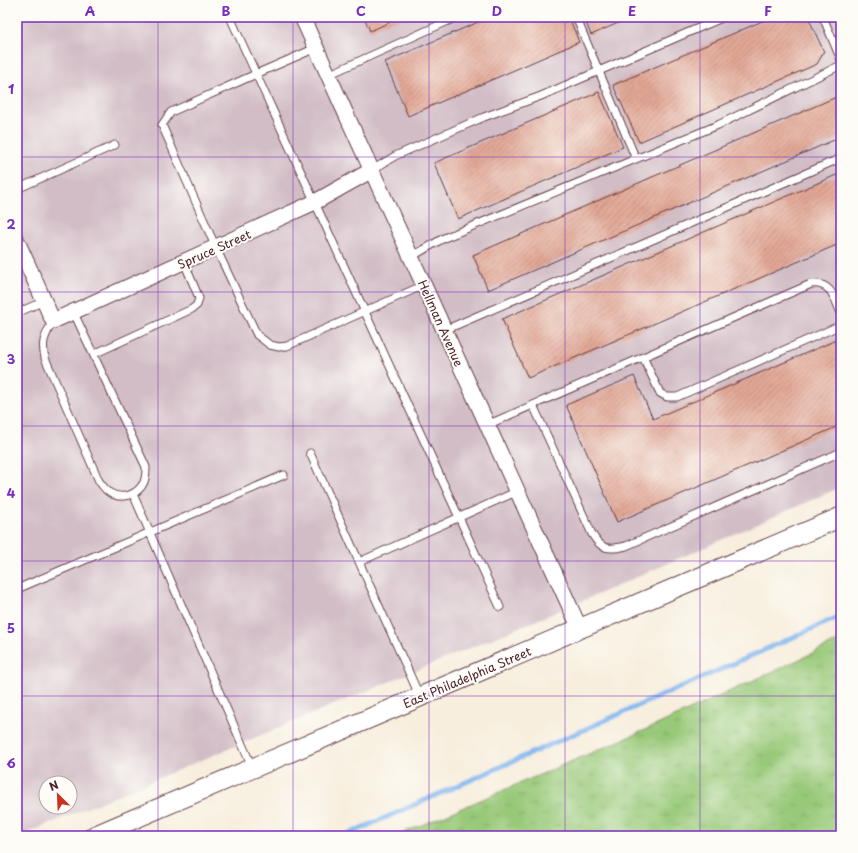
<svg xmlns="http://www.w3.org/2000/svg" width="858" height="853" viewBox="0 0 858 853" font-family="'Playpen Sans',sans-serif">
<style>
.industrial{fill:#d2bdc6;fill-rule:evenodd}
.grass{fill:url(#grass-tufts);stroke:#717452}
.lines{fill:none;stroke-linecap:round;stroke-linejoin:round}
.stream{stroke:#80b5ee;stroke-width:5}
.building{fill:url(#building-hatch)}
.service-casing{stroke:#643e46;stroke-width:9}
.minor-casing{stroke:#643e46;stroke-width:17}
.tertiary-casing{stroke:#643e46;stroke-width:21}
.service{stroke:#fff;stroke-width:7}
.minor{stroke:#fff;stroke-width:15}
.tertiary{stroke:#fff;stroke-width:19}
.grid{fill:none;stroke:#7b2cbf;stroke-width:1;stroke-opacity:0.55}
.labels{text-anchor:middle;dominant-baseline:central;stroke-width:4;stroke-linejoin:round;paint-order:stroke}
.street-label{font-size:12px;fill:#4a1f2b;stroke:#fdfcf7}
.neatline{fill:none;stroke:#7b2cbf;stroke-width:1.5}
.grid-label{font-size:13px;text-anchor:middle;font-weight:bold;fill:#7b2cbf}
</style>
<defs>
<pattern id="grass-tufts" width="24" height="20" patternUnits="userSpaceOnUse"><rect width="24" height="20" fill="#98c978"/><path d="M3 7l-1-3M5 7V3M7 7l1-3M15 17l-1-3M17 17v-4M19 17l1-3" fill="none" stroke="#84ac68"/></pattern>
<pattern id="building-hatch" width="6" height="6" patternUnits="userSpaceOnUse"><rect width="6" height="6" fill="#e2a795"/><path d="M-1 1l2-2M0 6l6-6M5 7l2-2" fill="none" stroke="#b9877a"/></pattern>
</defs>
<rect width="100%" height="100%" fill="#fdfcf7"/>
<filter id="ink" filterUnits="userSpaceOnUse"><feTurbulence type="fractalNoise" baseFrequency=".025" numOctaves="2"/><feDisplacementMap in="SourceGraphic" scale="8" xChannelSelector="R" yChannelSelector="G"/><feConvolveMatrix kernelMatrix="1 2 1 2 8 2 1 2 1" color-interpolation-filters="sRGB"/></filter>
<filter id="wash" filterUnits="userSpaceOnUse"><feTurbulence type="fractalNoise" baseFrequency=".012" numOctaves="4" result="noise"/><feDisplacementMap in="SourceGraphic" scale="16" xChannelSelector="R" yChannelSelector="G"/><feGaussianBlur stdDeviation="0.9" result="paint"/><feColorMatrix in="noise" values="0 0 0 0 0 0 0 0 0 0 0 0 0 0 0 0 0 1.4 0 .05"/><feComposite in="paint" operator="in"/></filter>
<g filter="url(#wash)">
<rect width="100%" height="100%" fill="#f7eedd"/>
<path class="industrial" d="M17,17H841V487L592,597L20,836H17ZM46,783H70V807H46Z"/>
<path class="grass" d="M841,640V836H396L659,724Z"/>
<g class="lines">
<path class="stream" d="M344,836L841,616"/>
</g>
<g id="blocks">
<path class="building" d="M364,17H402L370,31Z
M490,17H569L579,42L408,116L385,62Z
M584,17H632L591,35Z
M772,17H808L824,52L817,64L639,142L613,85Z
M599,92L623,147L458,219L434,163Z
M841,95V137L488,290L473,255Z
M841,173V248L839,244L528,378L502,319Z
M841,338V425L617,522L566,405L634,376L653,419Z"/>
</g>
</g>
<g filter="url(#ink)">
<use href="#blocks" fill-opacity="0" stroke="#643e46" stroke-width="1"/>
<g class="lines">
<defs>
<path id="service" d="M230,17L500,607
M576,17L636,159
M823,17L841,60
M17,18L20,17
M316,48L256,74L171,112L162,125L216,248L257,335L270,345L279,347L287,346L424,285
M328,75L457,17
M372,170L395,156L484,117L541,96L724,17
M17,189L115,145
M411,257L444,238L718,125L841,65
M17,313L44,301
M53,321C45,336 41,341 45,358L99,481C102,485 105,490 110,493C122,500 138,495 144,482C146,477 146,472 146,467L73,311
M445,330L841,158
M94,354L192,309L197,305L199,298L184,262
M643,357L660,393L667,397H677L841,325
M533,405L592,534C601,550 609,550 626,546L841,452
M487,425L811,284C831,282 834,297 841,313
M310,453L420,697
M133,494L252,767
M359,562L518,491
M17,589L284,475"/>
<path id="minor" d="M302,17L580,629
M17,241L53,321L315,202L372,170"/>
<path id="tertiary" d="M94,836L841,517"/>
</defs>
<use href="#service" class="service-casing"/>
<use href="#minor" class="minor-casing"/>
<use href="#tertiary" class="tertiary-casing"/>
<use href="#service" class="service"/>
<use href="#minor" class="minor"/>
<use href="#tertiary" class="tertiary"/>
</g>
</g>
<path class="grid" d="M158,17V836M293,17V836M429,17V836M565,17V836M700,17V836M17,157H841M17,292H841M17,426H841M17,561H841M17,696H841"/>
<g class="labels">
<g class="street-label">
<text transform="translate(214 249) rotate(-24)">Spruce Street</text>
<text transform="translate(441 323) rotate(66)">Hellman Avenue</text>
<text transform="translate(467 677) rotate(-23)">East Philadelphia Street</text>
</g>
</g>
<rect width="858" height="853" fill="none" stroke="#fdfcf7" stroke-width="44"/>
<g transform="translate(58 795) rotate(336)"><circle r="19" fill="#fdfcf7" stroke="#b5a4a5"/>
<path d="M0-3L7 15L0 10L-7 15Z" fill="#c8321e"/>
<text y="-6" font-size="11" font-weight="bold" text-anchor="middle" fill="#4a1f2b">N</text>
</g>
<rect x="22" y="22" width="814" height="809" class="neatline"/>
<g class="grid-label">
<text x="90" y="16">A</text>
<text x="226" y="16">B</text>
<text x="361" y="16">C</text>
<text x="497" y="16">D</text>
<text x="632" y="16">E</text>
<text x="768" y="16">F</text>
<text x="11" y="94">1</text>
<text x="11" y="229">2</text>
<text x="11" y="364">3</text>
<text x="11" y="498">4</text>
<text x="11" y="633">5</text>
<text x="11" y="768">6</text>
</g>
</svg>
